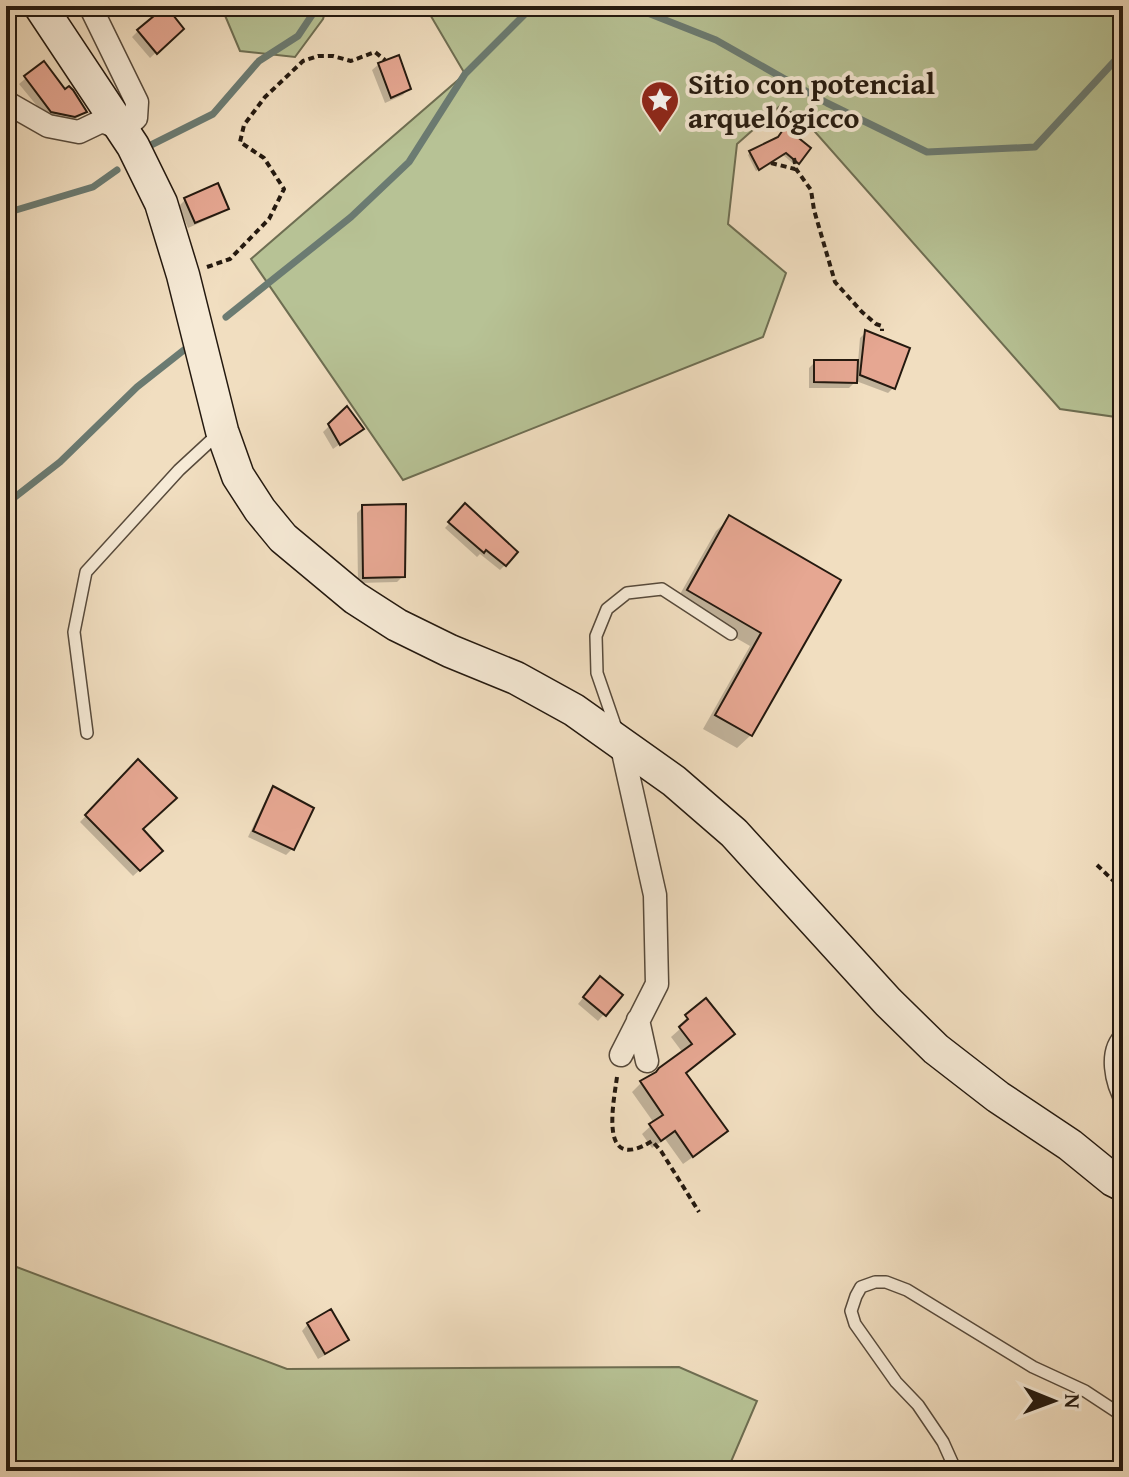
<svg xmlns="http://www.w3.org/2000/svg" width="1129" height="1477" viewBox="0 0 1129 1477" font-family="'Gentium Book Plus',serif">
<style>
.green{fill:#b7c295;stroke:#6e6e52;stroke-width:2}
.shadow{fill:#0003}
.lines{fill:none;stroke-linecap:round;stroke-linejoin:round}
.stream{stroke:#6b7b72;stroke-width:7}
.building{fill:#e6a792;stroke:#24190f;stroke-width:2}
.lane-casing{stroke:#574a3b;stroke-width:14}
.street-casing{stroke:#574a3b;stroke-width:25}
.secondary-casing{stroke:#24190f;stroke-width:35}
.path{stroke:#24190f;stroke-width:4;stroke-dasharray:6 4;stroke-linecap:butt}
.lane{stroke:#f6ead6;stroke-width:11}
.street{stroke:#f6ead6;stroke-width:22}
.secondary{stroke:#f6ead6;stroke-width:32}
.labels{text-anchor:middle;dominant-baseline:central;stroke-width:8;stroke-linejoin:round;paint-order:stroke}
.poi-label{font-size:30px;font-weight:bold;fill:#24190f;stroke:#f6ead6;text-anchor:start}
</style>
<rect width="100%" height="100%" fill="#f1dec0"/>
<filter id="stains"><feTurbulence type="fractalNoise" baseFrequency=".0025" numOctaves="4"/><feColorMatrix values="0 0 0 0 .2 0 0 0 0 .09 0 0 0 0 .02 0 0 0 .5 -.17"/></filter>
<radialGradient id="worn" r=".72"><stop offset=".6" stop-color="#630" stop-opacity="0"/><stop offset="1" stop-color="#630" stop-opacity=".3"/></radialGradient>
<path class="green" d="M221,6H327L323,19L295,57L240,51Z
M425,6H1123V418L1060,409L809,125L781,105L737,144L728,224L786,273L763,337L403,480L251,259L465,74Z
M6,1263L287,1369L679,1367L757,1401L727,1471H6Z"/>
<path class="shadow" d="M181,29L150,58L132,37L138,31Z
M43,64L65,92L85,111L79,117L67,122L47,118L19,84Z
M379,64L409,88L403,95L385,103L372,70Z
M808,148L795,165L783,155L756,171L748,155L750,153Z
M185,200L227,208L220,214L188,228L179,206Z
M865,333L893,388L888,393L856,381L849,388H809V368L815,362H858L860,338Z
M347,409L361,429L333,449L323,432Z
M465,506L505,565L500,570L480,554L477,557L445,528Z
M363,507L403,576L397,582L358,583L357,513Z
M730,518L839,581L751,735L737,748L703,729L750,646L675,603L716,531Z
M138,761L140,829L154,857L133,876L80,822Z
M274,789L292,849L286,855L248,837L268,795Z
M594,984L621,995L598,1021L578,1004Z
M706,1001L685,1074L725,1131L717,1140L683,1164L665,1139L652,1148L642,1134L654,1123L632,1092L641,1083L683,1053L671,1037L680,1029L678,1026Z
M308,1324L347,1340L341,1346L318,1359L302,1331Z"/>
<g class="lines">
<path class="stream" d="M151,145L213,114L259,61L298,36L318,6
M6,213L93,187L117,170
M226,317L351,217L409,162L465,74L530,9L630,6L716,40L827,103L927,152L1035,147L1123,52
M6,504L60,462L137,387L189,346"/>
</g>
<path class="building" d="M166,6L184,29L157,54L137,30Z
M399,55L411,89L391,98L378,63Z
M44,61L65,89L69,86L73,90L87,112L75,117L51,112L24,76Z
M785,127L811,148L799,164L786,153L759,170L749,151L778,137Z
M218,183L229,209L195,223L184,198Z
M865,330L910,348L895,389L860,375Z
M814,360H858L857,383L814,382Z
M347,406L364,429L340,445L328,424Z
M465,503L518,552L506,566L486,550L484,553L448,522Z
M406,504L405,577L363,578L362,505Z
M729,515L841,580L752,736L715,715L761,633L687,590Z
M138,759L177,798L143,829L163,851L140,871L85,815Z
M273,786L314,808L294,850L253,831Z
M600,976L623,995L606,1016L583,997Z
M706,998L735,1034L686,1073L728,1131L693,1157L675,1131L661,1141L649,1124L663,1115L640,1081L656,1072L659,1068L692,1044L679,1027L688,1019L685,1015Z
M331,1309L349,1340L325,1354L307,1323Z"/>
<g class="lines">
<defs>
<path id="lane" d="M617,731L597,673L596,636L607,609L627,593L662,589L731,634
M87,733L74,632L86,572L179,470L218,434
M1123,1032C1102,1050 1111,1085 1123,1105
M956,1471L943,1442L918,1405L896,1382L855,1324L851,1311L856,1296L861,1287L875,1282H886L907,1290L1033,1367L1085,1391L1123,1416"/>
<path id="street" d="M6,102L48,126L79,132L102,121L123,130L136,118L137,102L90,6
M621,743L655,895L657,984L621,1055
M638,1020L647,1061"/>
<path id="secondary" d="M40,6L133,146L161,203L183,275L222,431L238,476L260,510L283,538L355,598L397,625L450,651L516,678L574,710L674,781L734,833L888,1002L936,1049L998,1097L1070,1145L1113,1180L1123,1185"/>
</defs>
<use href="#lane" class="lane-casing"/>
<use href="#street" class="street-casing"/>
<use href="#secondary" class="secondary-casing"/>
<path class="path" d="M794,158L796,169L811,190L814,210L835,282L862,312L876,324L882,326V331
M771,163L795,169
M207,267L230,259L269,219L284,189L264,158L240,142L244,125L265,97L303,61L318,56H333L351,61L375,52L385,60
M1097,865L1123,890
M617,1077C613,1106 599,1174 652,1141L661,1151L699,1212"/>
<use href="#lane" class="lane"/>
<use href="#street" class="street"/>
<use href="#secondary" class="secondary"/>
</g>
<defs>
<symbol id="sight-pin" viewBox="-11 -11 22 30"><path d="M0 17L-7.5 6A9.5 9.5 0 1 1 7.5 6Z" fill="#8f2418" stroke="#f6ead6"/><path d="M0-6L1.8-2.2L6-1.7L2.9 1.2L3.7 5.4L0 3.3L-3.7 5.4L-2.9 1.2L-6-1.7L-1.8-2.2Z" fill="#fff"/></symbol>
</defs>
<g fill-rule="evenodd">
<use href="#sight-pin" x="638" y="78" width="44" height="60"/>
</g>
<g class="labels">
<g class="poi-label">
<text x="688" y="83">Sitio con potencial<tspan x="688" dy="34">arquelógicco</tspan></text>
</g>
</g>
<rect width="1129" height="1477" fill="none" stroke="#f1dec0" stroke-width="32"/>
<rect x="8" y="8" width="1113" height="1461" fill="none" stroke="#24190f" stroke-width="4"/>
<rect x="16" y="16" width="1097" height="1445" fill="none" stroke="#24190f" stroke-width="2"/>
<g transform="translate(1053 1401) rotate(91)" stroke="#f6ead6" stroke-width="6" paint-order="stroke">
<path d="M0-6L14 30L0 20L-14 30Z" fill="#24190f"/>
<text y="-12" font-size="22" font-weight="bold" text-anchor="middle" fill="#24190f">N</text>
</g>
<rect width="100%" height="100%" filter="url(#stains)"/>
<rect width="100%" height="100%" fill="url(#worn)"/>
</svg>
